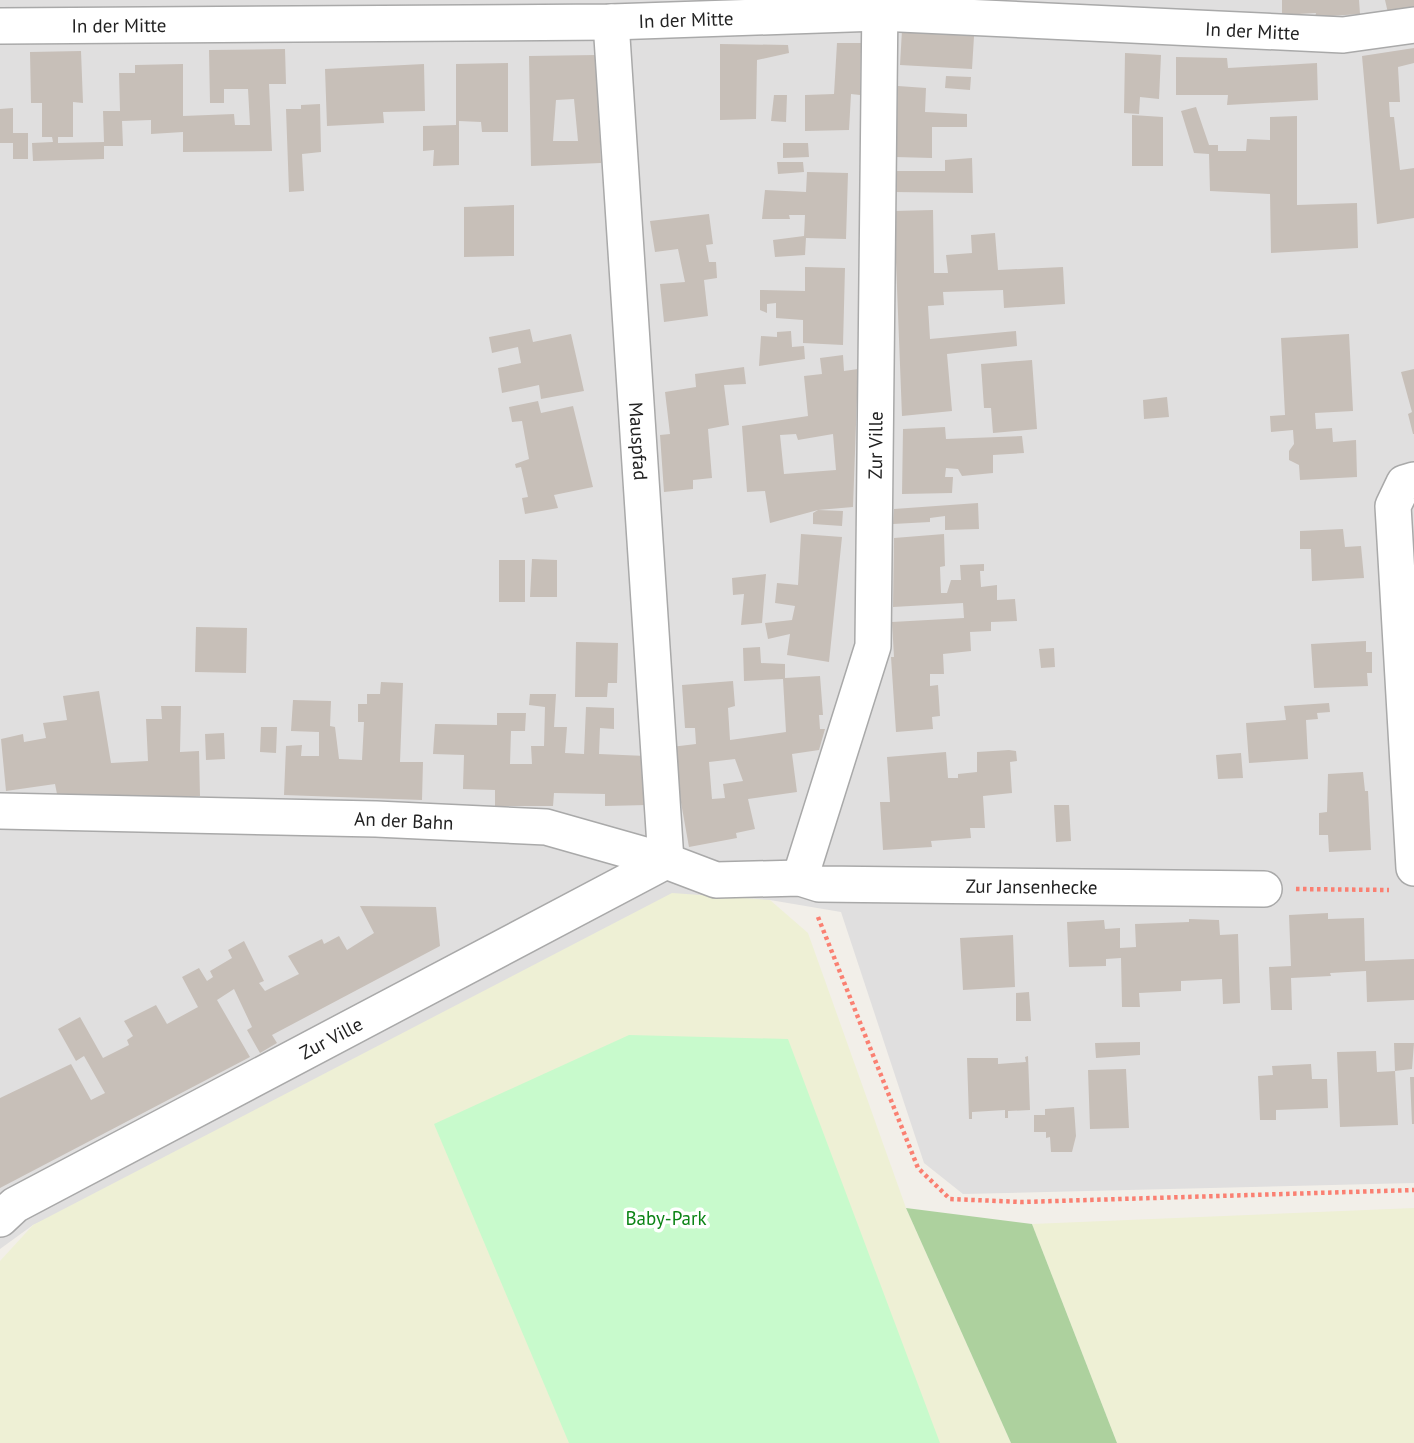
<svg xmlns="http://www.w3.org/2000/svg" width="1414" height="1443" viewBox="0 0 1414 1443" font-family="'PT Sans',sans-serif">
<style>
.residential{fill:#e0dfdf}
.farmland{fill:#eef0d5}
.forest{fill:#add19e}
.park{fill:#c8facc}
.building{fill:#c7bfb8;fill-rule:evenodd}
.lines{fill:none;stroke-linecap:round;stroke-linejoin:round}
.street-casing{stroke:#a9a9a9;stroke-width:38}
.path{stroke:#fa8072;stroke-width:4.5;stroke-dasharray:3.5 3.5;stroke-linecap:butt}
.street{stroke:#fff;stroke-width:35}
.labels{text-anchor:middle;dominant-baseline:central;stroke-width:7;stroke-linejoin:round;paint-order:stroke}
.street-label{font-size:19px;fill:#222;stroke:#fff}
.park-label{font-size:19px;fill:#0c8416;stroke:#fff}
</style>
<rect width="100%" height="100%" fill="#f2efe9"/>
<path class="residential" d="M0,0H1414V1183L963,1194L924,1163L841,912L770,900L33,1225L0,1249Z"/>
<path class="farmland" d="M672,893L770,900L808,933L906,1208L1011,1443H0V1261L33,1225Z
M1414,1208V1443H1117L1032,1224Z"/>
<path class="forest" d="M906,1208L1032,1224L1117,1443H1011Z"/>
<path class="park" d="M629,1035L788,1039L940,1443H569L434,1124Z"/>
<path class="building" d="M1282,0H1359L1360,14L1315,17L1316,13L1282,15Z
M1385,0H1414V8L1388,13Z
M902,30L974,36L972,69L900,65Z
M837,43H861L860,95L851,94L849,130L805,131V95L834,94Z
M720,44L788,45L789,53L757,60L756,119L720,120Z
M1414,48V63L1398,67L1400,102H1389L1390,117H1394L1400,170L1414,168V218L1377,224L1362,56Z
M285,49L286,84H269L272,151L183,152V132L151,134V120L122,121L123,146H104V159L33,161L32,143L53,142L52,137H42V103H31L30,52L81,51L83,103L73,102V137H58V143L104,142L103,111H120L119,73H135V65L183,64V116L234,114L235,125H250L248,89H224V103H210L209,50Z
M1125,53L1161,55L1159,99L1140,97L1139,114L1124,113Z
M596,55L601,163L531,166L529,56ZM574,99L578,141H553L556,100Z
M1176,57L1227,58L1228,68L1317,63L1318,100L1227,105L1228,95H1176Z
M508,63V132H482L481,122L459,121V165L433,166L434,150L423,151V126L456,125V64Z
M424,64L425,111L383,112L384,123L327,126L325,69Z
M946,76L971,77L970,90L945,88Z
M898,86L926,88L925,112L967,114V127H932V158L895,157Z
M774,95H787L786,122L771,121Z
M320,104L321,152L302,154L304,191L289,192L286,109H301V105Z
M1196,107L1209,145H1218V151H1246L1247,139L1270,140V117L1297,116V205L1357,203L1358,248L1271,253L1270,194L1210,191L1209,154L1194,153L1181,111Z
M13,108V133H28V159H13V143H0V109Z
M1132,115L1163,117V166H1132Z
M783,143H808L809,157L783,158Z
M972,158L973,193L894,192L895,171H945V160Z
M777,162H803L804,172L778,174Z
M807,172L848,173L846,239L806,238L805,255L775,257L773,240L804,236L805,215H789L790,219H762L765,190L806,192Z
M514,205V256L464,257V207Z
M933,210L934,273H948L946,255L972,253L971,235L995,233L998,270L1063,267L1065,304L1004,308L1003,290L943,292L944,305L928,306L930,339L1016,331L1017,346L947,354L952,411L902,416L894,211Z
M709,214L713,244L706,245L709,262H716L717,278L704,280L708,316L664,322L660,284L685,282L678,249L655,252L650,221Z
M805,267L845,268L843,345L803,343V320L776,318V303L767,304V313L760,310V290L805,291Z
M530,329L533,342L571,334L584,391L541,399L539,385L502,393L498,368L521,363L518,347L492,353L489,337Z
M791,331L792,347L804,346L805,359L759,366L761,336L777,337V332Z
M1349,334L1353,411L1315,413L1316,429L1332,428L1333,442L1356,440L1357,477L1300,480L1299,465L1289,460V451L1294,444L1293,430L1271,432L1270,416L1285,415L1281,338Z
M843,355L844,371L858,369L853,507L818,510L843,511L842,526L813,524V513L818,510L770,523L765,491L747,492L742,426L808,416L804,376L822,374L820,358ZM796,434L798,440L833,434L836,470L784,474L780,435Z
M1032,360L1037,429L993,433L991,408H984L981,364Z
M744,367L746,384L724,385L729,425L708,429L712,478L693,480V489L664,492L660,435L670,434L665,392L696,387L695,374Z
M1414,369V434H1413L1408,414L1412,412L1401,372Z
M1167,397L1169,417L1144,419L1143,400Z
M538,401L541,413L573,406L593,487L554,495L558,508L525,514L522,498L528,497L521,467L516,468L515,464L529,459L522,421L512,422L509,407Z
M945,427L946,439L1022,436L1024,453L993,455V473L962,476L958,469L946,468L945,477H953L952,493L902,494L903,429Z
M978,503L979,529L945,530V516L930,518V522L893,524L894,509Z
M1343,529L1345,547L1361,546L1364,578L1312,581L1311,549H1300V531Z
M801,534L842,537L829,662L787,655L790,634L768,639L765,623L792,620L795,606L775,603L777,583L798,585Z
M944,534L945,566L940,567L941,593H947L951,580H961L960,565L984,564V571H980L981,587L997,585V600L1015,599L1017,621L991,622V631L970,632L971,651L943,654L944,674H930V686L938,685L940,716L932,717L933,729L896,732L891,657H894L892,622L964,618L963,603L893,607L894,538Z
M532,559L557,560V597H530Z
M499,560H525V602H499Z
M766,574L762,623L741,625L744,594L733,595L732,578Z
M196,627L247,628L246,673L195,672Z
M1366,641V652H1372V673H1367L1368,686L1314,688L1311,644Z
M576,642L618,643L617,683H608L607,697H575Z
M760,647L761,663L785,664V678L820,676L823,715H819L820,729H825L819,750L792,754L797,792L748,799L755,829L736,833L737,838L689,847L671,747L696,744L695,728H685L682,685L733,681L735,706L728,708L730,740L786,732L783,679L744,681L743,648ZM735,759L743,781L723,784L725,798L712,799L709,762Z
M1054,648L1055,667L1041,668L1039,649Z
M381,682L403,683L400,762H423L422,800L284,795L286,746L302,745L301,756H319V732L291,731L293,700L331,701L330,726L335,727L339,759L362,760L364,722H358V704H367V694H380Z
M99,691L111,763L148,761L146,719H162L161,706H181L180,752L199,751L200,796L59,804L55,784L6,791L1,739L23,734L24,742L46,738L43,723L67,720L63,696Z
M530,694H556L554,727H567L565,753L584,754L586,707L614,708V729L600,728L599,754L646,756L647,805L605,806V794L554,793L553,806H495V790L463,789L464,755L433,754L435,724L497,725V713H526L525,731H511L510,764H532L531,746H544L545,707L529,705Z
M1329,703L1330,712L1317,713L1318,719L1306,720L1308,759L1249,763L1246,723L1286,720L1284,706Z
M261,727H277L276,753L260,752Z
M224,733L225,759L206,760L205,734Z
M1009,750L1016,751L1017,761L1010,762L1012,793L983,796L985,828H970L971,838L931,841L932,847L883,850L880,802H890L887,757L946,752L948,778H958V774L977,772V752Z
M1241,753L1243,778L1218,779L1216,755Z
M1363,772L1365,791H1368L1371,850L1329,852L1328,835H1319V813L1327,812L1328,774Z
M1054,805H1069L1071,841L1056,842Z
M360,906L436,907L440,946L272,1035L277,1043L260,1053L247,1030L252,1027L234,989L217,1000L250,1057L0,1188V1098L71,1064L91,1100L105,1093L84,1056L76,1061L58,1029L80,1017L103,1058L129,1045L127,1040L133,1036L124,1021L156,1005L167,1024L198,1007L182,977L199,968L207,981L213,977L210,971L232,958L228,950L244,941L264,981L259,983L265,991L299,974L288,956L322,939L324,944L339,936L347,950L374,933Z
M1328,913V919L1364,918L1365,961L1414,959V1000L1367,1002L1366,971L1330,973L1331,976L1291,978L1292,1010H1271L1269,967L1291,966L1289,915Z
M1189,919L1219,920L1220,935L1238,934L1240,1003L1223,1004L1222,979L1181,981V991L1139,993L1140,1007H1122L1121,958L1106,959V966L1069,967L1067,922L1104,920L1105,929L1120,928V948L1136,947L1135,924L1189,922Z
M1013,935L1015,987L963,990L960,938Z
M1029,992L1031,1021H1016V993Z
M1140,1042V1055L1096,1058L1095,1043Z
M1394,1043H1414L1412,1069L1395,1071Z
M1376,1051L1377,1072L1395,1071L1398,1125L1340,1127L1337,1052Z
M1028,1056L1030,1110L1008,1111V1118H1005V1110L972,1112V1119H969L967,1058H998V1064L1026,1062L1025,1057Z
M1311,1064L1312,1079H1327L1328,1108L1276,1110V1120H1260L1258,1076L1273,1075L1272,1066Z
M1126,1069L1129,1128L1090,1129L1088,1070Z
M1410,1077H1414V1124H1412Z
M1074,1107L1076,1136L1072,1152H1051L1050,1137L1046,1138V1132H1034V1115H1045V1109Z"/>
<g class="lines">
<defs>
<g id="street">
<path id="s1" d="M611,22L666,861"/>
<path id="s2" d="M0,26L611,22L879,13L1343,35L1414,25"/>
<path d="M1414,480L1404,483L1393,506L1414,868"/>
<path id="s3" d="M0,811L376,819L546,827L666,861L716,880L800,878L819,884L1264,889"/>
<path id="s4" d="M800,878L873,646L880,0"/>
<path id="s5" d="M0,1219L15,1205L666,861"/>
</g>
</defs>
<use href="#street" class="street-casing"/>
<path class="path" d="M1296,889L1389,890
M818,917L918,1168L950,1199L1022,1202L1414,1190"/>
<use href="#street" class="street"/>
</g>
<g class="labels">
<g class="street-label">
<text stroke="none"><textPath href="#s2" startOffset="686">In der Mitte</textPath></text>
<text stroke="none"><textPath href="#s2" startOffset="119">In der Mitte</textPath></text>
<text stroke="none"><textPath href="#s2" startOffset="1253">In der Mitte</textPath></text>
<text stroke="none"><textPath href="#s1" startOffset="420">Mauspfad</textPath></text>
<text stroke="none"><textPath href="#s4" startOffset="444">Zur Ville</textPath></text>
<text stroke="none"><textPath href="#s3" startOffset="404">An der Bahn</textPath></text>
<text stroke="none"><textPath href="#s3" startOffset="1041">Zur Jansenhecke</textPath></text>
<text stroke="none"><textPath href="#s5" startOffset="378">Zur Ville</textPath></text>
</g>
<g class="park-label">
<text x="666" y="1218">Baby-Park</text>
</g>
</g>
</svg>
